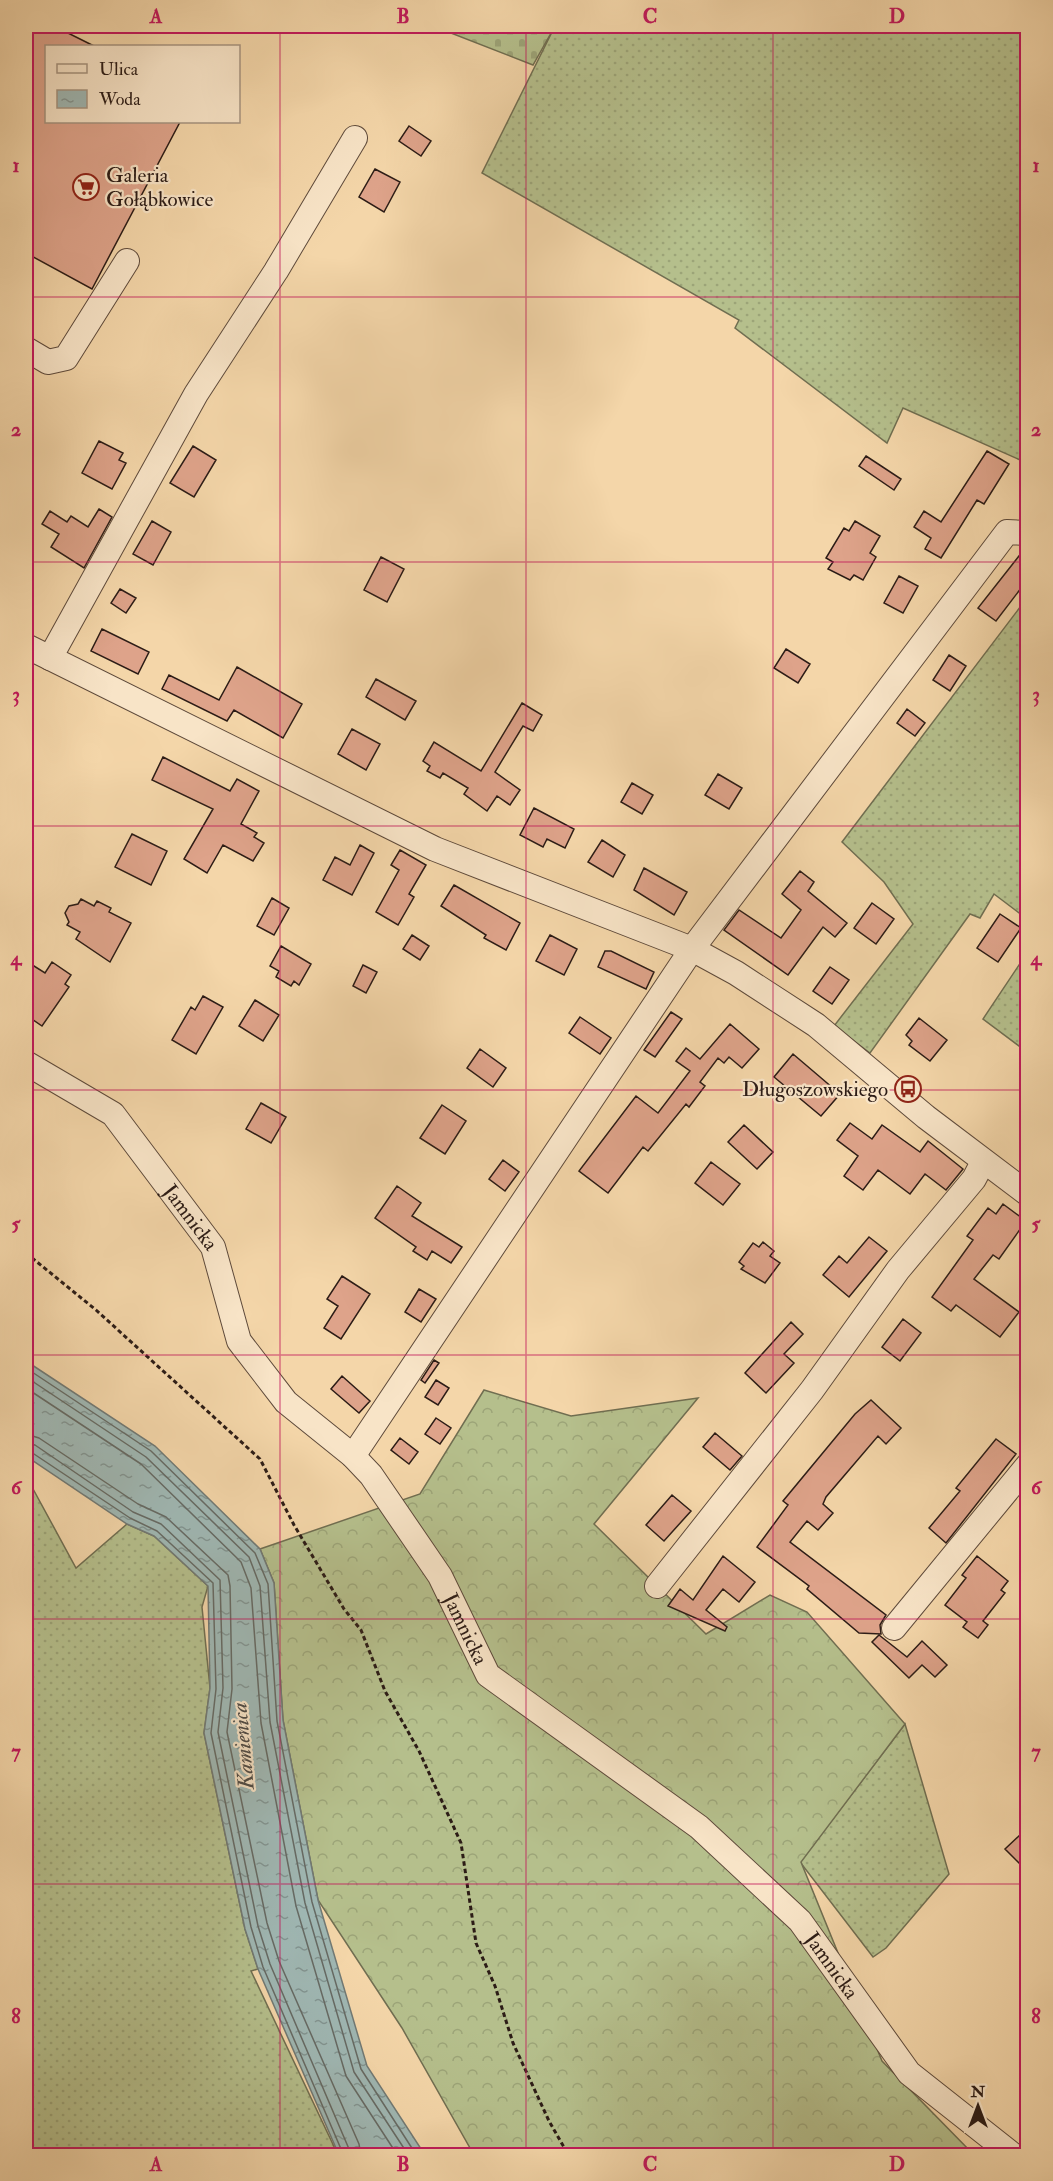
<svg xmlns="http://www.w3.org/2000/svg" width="1053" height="2181" viewBox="0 0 1053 2181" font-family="'IM FELL Double Pica',serif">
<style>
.grass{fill:url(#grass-dots);stroke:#706e51;stroke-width:1.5}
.forest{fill:url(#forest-crowns);stroke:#706e51;stroke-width:1.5}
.cemetery{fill:url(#cemetery-stones);stroke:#706e51;stroke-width:1.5}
.water{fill:url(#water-ripples);stroke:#717974;stroke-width:1.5}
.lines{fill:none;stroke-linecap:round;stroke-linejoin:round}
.shore{stroke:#666a64;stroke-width:1.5}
.building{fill:#dea38a;stroke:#2c1c16;stroke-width:1.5}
.minor-casing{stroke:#5e4a3b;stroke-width:26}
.path{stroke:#2c1c16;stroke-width:3;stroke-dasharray:4.5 3;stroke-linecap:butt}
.minor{stroke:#f8e4c7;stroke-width:24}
.grid{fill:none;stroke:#c2185b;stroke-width:1.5;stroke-opacity:0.55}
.labels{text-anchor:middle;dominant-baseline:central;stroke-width:4.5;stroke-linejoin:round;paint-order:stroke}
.poi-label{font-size:21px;fill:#2c1c16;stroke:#f8e4c7;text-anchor:start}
.street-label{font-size:21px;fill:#2c1c16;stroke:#f8e4c7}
.water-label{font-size:22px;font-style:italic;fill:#4e4a45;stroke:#f8e4c7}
.neatline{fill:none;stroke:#c2185b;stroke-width:2}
.grid-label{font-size:20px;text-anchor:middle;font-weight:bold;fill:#c2185b}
</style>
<defs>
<pattern id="grass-dots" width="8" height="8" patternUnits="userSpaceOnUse" patternTransform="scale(1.5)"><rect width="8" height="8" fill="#b5bf8c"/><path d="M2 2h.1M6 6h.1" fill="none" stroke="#9ca478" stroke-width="1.8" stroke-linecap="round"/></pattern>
<pattern id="forest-crowns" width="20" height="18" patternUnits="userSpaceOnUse" patternTransform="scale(1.5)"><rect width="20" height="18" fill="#b5bf8c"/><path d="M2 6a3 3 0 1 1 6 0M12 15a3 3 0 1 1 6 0" fill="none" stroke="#9ca478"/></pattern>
<pattern id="cemetery-stones" width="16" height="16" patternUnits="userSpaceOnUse" patternTransform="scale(1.5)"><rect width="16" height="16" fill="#b5bf8c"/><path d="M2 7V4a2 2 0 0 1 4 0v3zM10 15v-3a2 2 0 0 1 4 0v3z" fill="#9ca478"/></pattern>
<pattern id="water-ripples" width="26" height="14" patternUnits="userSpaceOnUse" patternTransform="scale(1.5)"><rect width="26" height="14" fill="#9fb7b3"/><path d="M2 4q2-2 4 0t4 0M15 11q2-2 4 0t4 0" fill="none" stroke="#829491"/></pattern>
</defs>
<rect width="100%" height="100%" fill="#f4d6a9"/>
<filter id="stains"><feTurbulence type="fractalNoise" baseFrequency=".00333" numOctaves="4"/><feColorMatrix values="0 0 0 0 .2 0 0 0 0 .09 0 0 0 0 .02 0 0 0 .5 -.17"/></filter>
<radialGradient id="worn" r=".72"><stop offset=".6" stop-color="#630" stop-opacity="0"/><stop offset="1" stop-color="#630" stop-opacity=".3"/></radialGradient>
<path class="grass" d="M555,26H1027V463L903,408L887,443L735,328L739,320L482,173Z
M1027,598V919L994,894L980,918L970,914L870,1053L834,1026L913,924L884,882L842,842Z
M1027,953V1052L983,1019Z
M26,1476L76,1568L127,1524L154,1536L208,1586L202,1607L210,1688L204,1733L245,1929L258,1969L251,1971L338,2155H26Z
M905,1724L949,1874L886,1948L873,1957L800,1862Z"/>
<path class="forest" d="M484,1390L571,1416L698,1398L594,1524L706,1634L770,1595L807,1612L905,1724L801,1862L882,2061L974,2155H474L402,2028L318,1900L283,1720L274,1583L260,1549L420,1494Z"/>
<path class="cemetery" d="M433,26H555L533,65Z"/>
<path class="water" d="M26,1361L155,1446L260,1549L274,1583L283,1720L318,1900L367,2066L425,2155H339L258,1969L245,1929L204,1733L210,1688L208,1586L154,1536L127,1524L26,1456Z"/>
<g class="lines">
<path class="shore" d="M26,1368L151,1451L255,1553L268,1584L277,1721L312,1902L361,2069L417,2156
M26,1377L146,1457L249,1557L260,1586L270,1722L305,1903L354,2072L409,2156
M26,1388L141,1464L241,1562L251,1588L261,1723L296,1906L346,2076L398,2156
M26,1434L39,1438L138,1504L166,1517L228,1575L230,1586L232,1689L227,1732L267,1923L279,1961L359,2144L361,2156
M26,1443L35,1445L133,1512L161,1524L220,1580L223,1688L218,1732L258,1926L270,1964L352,2156
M26,1451L31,1452L130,1518L157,1531L213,1583L216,1689L211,1733L251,1927L263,1967L344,2156"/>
</g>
<path class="building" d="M26,26H54L94,46H46V122H180L92,289L26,253Z
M409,126L431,141L421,156L399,141Z
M375,169L400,182L384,212L359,197Z
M99,441L123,453L119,460L126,463L112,489L82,473Z
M193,446L216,460L194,497L170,483Z
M987,451L1009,464L984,504L977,500L941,558L925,549L931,538L914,527L924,511L941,522Z
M866,456L901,479L894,490L859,466Z
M99,509L112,517L84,568L51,547L59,534L42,524L50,511L67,522L71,516L88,527Z
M152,521L171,532L153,565L133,554Z
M855,521L880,536L870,553L876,557L863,580L854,575L850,580L828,569L833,562L826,558L844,528L849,531Z
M1026,547L1028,579L996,621L978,608Z
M381,557L404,569L387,602L364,590Z
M899,576L918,586L903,613L884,603Z
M120,589L136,598L126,613L111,603Z
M102,629L149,652L138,674L91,651Z
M786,649L810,664L798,683L774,668Z
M949,655L966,666L950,691L933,680Z
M237,667L302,704L283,738L234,710L227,721L162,689L169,675L219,700Z
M376,679L416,701L405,720L366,697Z
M522,703L542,715L533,731L523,726L495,772L520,790L510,805L497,796L487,811L464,794L468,788L443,773L440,778L427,771L430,766L423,761L434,742L481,771Z
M907,709L925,723L915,736L897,723Z
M352,729L380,744L366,770L338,754Z
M163,757L230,791L237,779L259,791L241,824L257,833L254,837L264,843L253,861L223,845L207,873L184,859L213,809L152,780Z
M718,774L742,788L729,809L705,795Z
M632,783L653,795L642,814L621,802Z
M534,808L574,829L565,848L547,839L543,847L520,835Z
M132,834L167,851L151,885L115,867Z
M602,840L625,855L613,877L588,862Z
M360,845L374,853L352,895L323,880L335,857L350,865Z
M400,850L426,865L409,894L414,897L398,925L376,912L399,870L391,865Z
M644,868L687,892L674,915L634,890Z
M800,871L814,882L808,891L847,923L835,937L823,927L788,975L724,930L739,910L781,938L801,910L782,894Z
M454,885L520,923L506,950L484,938L486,935L441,906Z
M272,898L289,908L274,935L257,926Z
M81,899L94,906L97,901L111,908L109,912L131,923L110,962L76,939L80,932L67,925L69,922L65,913L69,906L78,904Z
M872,903L894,919L876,944L854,928Z
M1000,914L1021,928L998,962L977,948Z
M412,935L429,946L420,960L403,949Z
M550,935L577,949L564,975L536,961Z
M281,946L311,964L299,985L294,981L291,986L276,977L279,971L270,966Z
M605,951H611L654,972L646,989L598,967Z
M26,961L45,973L52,962L71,975L65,984L69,987L42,1026L26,1015Z
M363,965L377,972L366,993L353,986Z
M830,967L849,980L832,1004L813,991Z
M203,996L223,1007L196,1054L172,1040L191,1007L195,1010Z
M255,1000L279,1015L263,1041L239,1026Z
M671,1012L682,1019L655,1057L644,1050Z
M580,1017L611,1038L600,1054L569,1033Z
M919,1018L947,1040L930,1061L909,1045L912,1041L906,1035Z
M730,1024L759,1049L742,1068L729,1057L724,1063L718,1058L700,1082L705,1086L689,1107L686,1104L648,1151L643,1147L608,1193L579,1171L636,1096L658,1113L690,1071L676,1061L686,1048L700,1059Z
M480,1049L506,1068L493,1087L467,1068Z
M793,1054L840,1094L821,1116L774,1077Z
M261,1103L286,1117L271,1143L246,1129Z
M442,1105L466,1121L445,1154L420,1138Z
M850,1123L872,1139L882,1125L920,1152L928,1141L963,1169L946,1190L925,1174L910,1194L878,1170L863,1190L844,1176L858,1156L837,1140Z
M744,1125L773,1152L757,1169L728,1142Z
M503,1160L519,1172L505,1191L489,1179Z
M711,1162L740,1184L723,1205L695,1183Z
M397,1186L421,1203L412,1216L462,1247L451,1263L432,1251L427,1260L413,1251L416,1247L375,1218Z
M1003,1204L1026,1221L999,1259L993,1255L974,1279L1019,1312L1000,1337L956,1305L951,1311L932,1297L973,1240L967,1236L988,1208L996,1214Z
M869,1237L887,1251L849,1297L823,1275L839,1256L847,1263Z
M763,1242L774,1251L770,1256L780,1263L765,1283L741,1269L744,1266L739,1262L753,1243L759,1247Z
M342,1276L370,1294L341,1339L324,1328L338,1306L327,1299Z
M419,1289L436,1299L421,1322L405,1312Z
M903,1319L921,1333L900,1361L882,1347Z
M791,1322L803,1334L784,1354L794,1363L766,1393L745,1373Z
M434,1360L439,1363L425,1383L421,1380Z
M342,1376L370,1401L359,1413L331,1389Z
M436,1380L449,1388L438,1405L425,1397Z
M871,1400L901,1428L886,1444L878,1436L826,1497L823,1504L833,1513L818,1530L807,1521L790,1542L886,1615L880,1625L881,1634L859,1633L807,1589L809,1586L757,1547L788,1505L783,1501L855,1414Z
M436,1418L451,1428L440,1444L425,1434Z
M715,1433L742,1456L730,1470L703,1447Z
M400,1438L418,1452L409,1464L391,1450Z
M996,1439L1016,1454L946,1543L929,1528L960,1491L956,1488Z
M672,1495L691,1511L664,1541L646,1525Z
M723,1556L755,1582L739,1602L723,1589L706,1610L727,1627L725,1631L668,1606L680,1589L693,1600Z
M977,1556L1008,1581L1001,1590L1005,1593L983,1621L988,1625L978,1638L963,1627L967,1622L945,1605L962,1583L966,1578L962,1575Z
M879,1635L907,1657L922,1641L947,1665L935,1677L922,1665L909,1678L872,1642Z
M1021,1834L1028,1841V1872L1005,1849Z"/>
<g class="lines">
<defs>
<g id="minor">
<path d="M26,349L48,362L66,358L127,261"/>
<path d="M26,646L435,849L692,949L736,973L816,1025L926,1117L1028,1194"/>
<path d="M50,658L196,394L276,271L355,138"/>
<path id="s1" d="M26,1063L113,1114L213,1247L239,1341L286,1402L353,1456L371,1475L440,1576L488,1675L699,1827L800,1921L909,2073L1014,2156"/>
<path d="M353,1456L692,949L1007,532L1028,533"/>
<path d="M657,1586L812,1390L898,1270L974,1179L983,1162"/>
<path d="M894,1628L1028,1465"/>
</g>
</defs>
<use href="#minor" class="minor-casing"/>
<path class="path" d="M26,1229L27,1254
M26,1253L96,1310L260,1459L294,1525L344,1609L361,1630L385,1691L419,1751L461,1843L476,1943L495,1986L513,2043L549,2121L569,2156"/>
<use href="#minor" class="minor"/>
</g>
<path class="grid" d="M280,26V2156M526,26V2156M773,26V2156M26,297H1028M26,562H1028M26,826H1028M26,1090H1028M26,1355H1028M26,1619H1028M26,1884H1028"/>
<defs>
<symbol id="supermarket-ring" viewBox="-11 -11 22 22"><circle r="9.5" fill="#f8e4c7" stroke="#8f2418" stroke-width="1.5"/><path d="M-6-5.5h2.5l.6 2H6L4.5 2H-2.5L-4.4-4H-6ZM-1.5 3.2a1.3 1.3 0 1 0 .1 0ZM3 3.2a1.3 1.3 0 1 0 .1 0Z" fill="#8f2418"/></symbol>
<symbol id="bus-ring" viewBox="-11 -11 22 22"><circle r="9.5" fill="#f8e4c7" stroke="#8f2418" stroke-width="1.5"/><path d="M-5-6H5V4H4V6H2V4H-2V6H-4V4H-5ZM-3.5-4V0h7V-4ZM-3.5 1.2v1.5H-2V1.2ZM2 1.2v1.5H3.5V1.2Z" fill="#8f2418"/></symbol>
</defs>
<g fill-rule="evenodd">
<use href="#supermarket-ring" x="71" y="172" width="30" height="30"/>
<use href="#bus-ring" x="893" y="1074" width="30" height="30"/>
</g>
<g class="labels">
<g class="poi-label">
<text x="106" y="175">Galeria<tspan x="106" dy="24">Gołąbkowice</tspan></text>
<text x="888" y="1089" text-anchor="end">Długoszowskiego</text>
</g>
<g class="street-label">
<text stroke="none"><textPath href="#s1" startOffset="230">Jamnicka</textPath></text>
<text stroke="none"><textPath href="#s1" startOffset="735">Jamnicka</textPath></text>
<text stroke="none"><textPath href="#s1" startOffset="1239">Jamnicka</textPath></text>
</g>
<g class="water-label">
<text transform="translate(243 1746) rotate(-95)">Kamienica</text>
</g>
</g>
<rect width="1053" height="2181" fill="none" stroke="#f4d6a9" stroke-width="66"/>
<rect x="45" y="45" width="195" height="78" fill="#f8e4c7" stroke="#a69480" stroke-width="1.5"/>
<rect x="57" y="64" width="30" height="9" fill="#f8e4c7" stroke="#a69480" stroke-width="1.5"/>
<text x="99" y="75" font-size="18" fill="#2c1c16">Ulica</text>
<rect x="57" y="90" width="30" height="18" fill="url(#water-ripples)" stroke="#a69480" stroke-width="1.5"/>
<text x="99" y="105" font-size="18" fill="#2c1c16">Woda</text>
<g transform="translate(978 2106)" stroke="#f8e4c7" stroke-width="4.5" paint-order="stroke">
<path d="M0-4.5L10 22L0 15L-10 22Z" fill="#2c1c16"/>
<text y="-9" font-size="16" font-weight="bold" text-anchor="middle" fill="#2c1c16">N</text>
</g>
<rect x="33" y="33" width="987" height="2115" class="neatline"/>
<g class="grid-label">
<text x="156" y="23">A</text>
<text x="403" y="23">B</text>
<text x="650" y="23">C</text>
<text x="897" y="23">D</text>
<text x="16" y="172">1</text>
<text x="1036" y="172">1</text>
<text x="16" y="436">2</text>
<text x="1036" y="436">2</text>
<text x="16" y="701">3</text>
<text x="1036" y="701">3</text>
<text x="16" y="965">4</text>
<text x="1036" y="965">4</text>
<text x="16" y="1230">5</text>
<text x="1036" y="1230">5</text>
<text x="16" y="1494">6</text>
<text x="1036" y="1494">6</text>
<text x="16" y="1758">7</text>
<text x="1036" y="1758">7</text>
<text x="16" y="2023">8</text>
<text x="1036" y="2023">8</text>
<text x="156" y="2171">A</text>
<text x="403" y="2171">B</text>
<text x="650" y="2171">C</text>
<text x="897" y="2171">D</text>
</g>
<rect width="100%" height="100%" filter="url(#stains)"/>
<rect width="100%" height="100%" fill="url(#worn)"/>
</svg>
